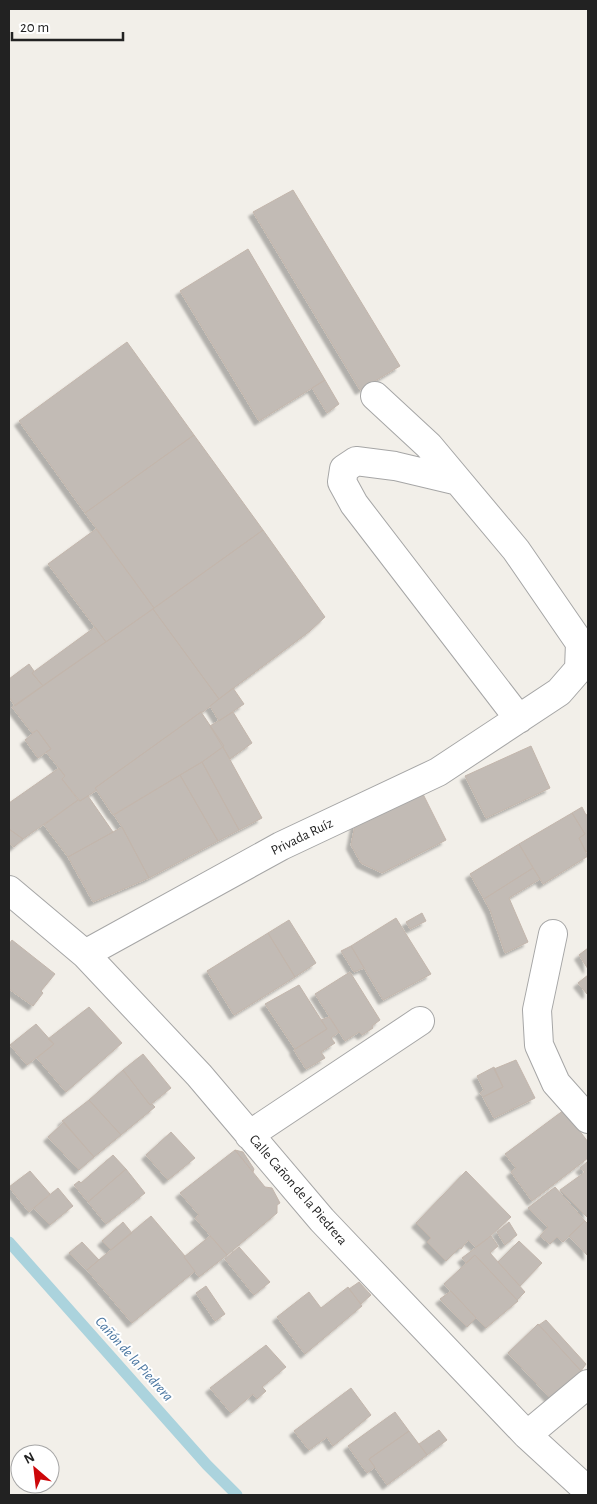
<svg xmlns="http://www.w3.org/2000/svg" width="597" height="1504" viewBox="0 0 597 1504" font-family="'Alegreya Sans',sans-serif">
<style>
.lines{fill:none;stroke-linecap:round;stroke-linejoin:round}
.stream{stroke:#abd3dd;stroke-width:11}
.building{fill:#c2bbb5;stroke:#c3b6ac;filter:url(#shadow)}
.street-casing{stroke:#a6a6a6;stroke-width:30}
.street{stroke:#fff;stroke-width:28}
.labels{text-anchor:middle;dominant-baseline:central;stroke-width:4;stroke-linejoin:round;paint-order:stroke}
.street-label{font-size:14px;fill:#222;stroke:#fff}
.water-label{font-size:15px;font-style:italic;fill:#4a76a0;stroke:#fff}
</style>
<defs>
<filter id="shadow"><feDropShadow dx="-4.5" dy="4.5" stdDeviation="1" flood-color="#0004"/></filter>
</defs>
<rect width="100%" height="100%" fill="#f2efe9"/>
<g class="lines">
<path class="stream" d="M9,1242L207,1465L237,1495"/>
</g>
<path class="building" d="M293,190L400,366L360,390L253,212Z
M248,249L325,380L259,421L180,291Z
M127,342L194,435L85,513L19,421Z
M325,380L339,404L327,413L312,388Z
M194,435L263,530L154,608L85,513Z
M96,529L154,608L106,642L48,564Z
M263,530L325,617L310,631L219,699L153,609Z
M153,609L219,699L203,712H201L95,788L97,790L80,801L62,779L65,776L46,752L51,749L37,730L32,733L12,707Z
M95,627L106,642L43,686L32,673Z
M29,664L34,671L32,673L43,686L15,706L9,697V679Z
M233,688L244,704L219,721L210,706Z
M201,712L224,746L202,762L113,815L95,788Z
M233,712L252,743L230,759L210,726Z
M37,730L51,749L38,758L25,740Z
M531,746L550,788L486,818L465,776Z
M223,747L262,818L239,830L202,762Z
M202,762L239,830L218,841L180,775Z
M59,768L65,776L62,779L78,800L23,839L9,829V803Z
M180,775L218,841L149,878L122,827L114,815Z
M422,792L446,840L382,873L361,863L351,845L356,820Z
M88,796L113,832L68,857L44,825L78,800L80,801Z
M582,807L586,815L588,814V850L586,852L579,838L585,834L572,813Z
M572,813L585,834L579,838L588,856L543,884L519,844Z
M122,827L149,878L93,902L68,857Z
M9,829L23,839L14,847L9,843Z
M519,844L533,868L484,899L470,874Z
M533,868L540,879L509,898L528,942L505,953L490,910L484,899Z
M422,913L426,921L410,929L406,922Z
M396,918L431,974L383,1000L351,946Z
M289,920L316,963L295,977L268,933Z
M268,933L295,977L234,1015L207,971Z
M12,940L55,974L41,991L43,993L33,1006L9,989V944Z
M351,946L364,968L354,972L341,951Z
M588,948V969L579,955Z
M350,972L380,1020L372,1026L373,1028L362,1035L359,1032L345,1041L315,994Z
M588,975V993L587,994L578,983Z
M299,985L327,1029L295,1049L265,1004Z
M89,1007L122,1043L66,1092L37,1058L54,1044L48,1039Z
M329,1017L339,1032L331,1038L335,1043L321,1052L325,1058L306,1069L294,1050L327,1029L321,1020Z
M36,1024L54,1044L27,1065L10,1045Z
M143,1054L171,1088L150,1105L123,1070Z
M516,1060L535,1098L494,1118L483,1097L503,1087L494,1069Z
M494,1067L503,1087L483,1097L480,1093L484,1090L477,1076Z
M123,1070L150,1105L152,1104L155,1107L121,1135L89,1100Z
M89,1100L121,1135L94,1157L62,1121Z
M564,1110L588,1142V1158L532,1201L511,1172L516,1168L505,1154Z
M64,1122L94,1157L79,1170L48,1137Z
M171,1132L195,1158L168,1180L146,1155Z
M235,1150L243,1152L254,1169L253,1172Z
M235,1150L265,1187L272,1188L280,1203L277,1205V1213L227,1255L195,1218L199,1215L180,1193Z
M113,1155L126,1169L88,1202L74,1185L79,1181L81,1183Z
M588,1161V1216L587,1217L560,1190L585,1172L580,1168Z
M126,1169L145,1193L106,1224L88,1202Z
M30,1171L50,1194L29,1212L9,1187Z
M466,1171L511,1217L487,1239L476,1247L468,1240L461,1249L459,1248L446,1261L427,1242L431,1238L416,1223Z
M555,1187L585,1221L563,1242L557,1237L550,1244L540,1236L548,1227L528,1208Z
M58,1188L73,1206L50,1225L34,1208Z
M151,1216L185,1256L184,1257L195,1271L132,1323L87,1270Z
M585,1221L588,1224V1256L569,1236Z
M123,1222L132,1233L111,1250L102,1241Z
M509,1222L517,1235L505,1245L497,1232Z
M210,1236L227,1255L199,1277L184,1257Z
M491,1236L498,1246L490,1253L525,1292L517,1300L475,1255L466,1263L462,1258Z
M519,1241L542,1263L520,1286L498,1262Z
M82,1242L99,1260L87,1270L69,1253Z
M239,1247L270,1282L254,1295L225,1259Z
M475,1255L518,1301L486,1328L444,1284Z
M359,1282L371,1295L361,1304L349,1289Z
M206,1286L225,1314L215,1321L196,1293Z
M348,1287L362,1306L305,1354L277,1317L309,1292L321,1308Z
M451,1291L476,1318L467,1327L440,1299Z
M546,1320L586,1364L581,1371L539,1325Z
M538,1324L581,1371L551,1399L508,1353Z
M266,1345L286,1367L262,1387L266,1391L257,1399L253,1394L231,1413L210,1388Z
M351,1388L371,1415L333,1446L327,1437L309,1450L294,1431Z
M395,1412L409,1431L369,1459L375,1467L367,1473L348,1446Z
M439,1430L447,1440L427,1455L419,1444Z
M409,1431L427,1455L387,1485L369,1459Z"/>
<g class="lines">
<defs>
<path id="street" d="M458,481L395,466L356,461L344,469L342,482L354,504L519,719
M9,890L85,954L199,1075L322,1220L527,1435L588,1491
M553,934L537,1010L539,1045L556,1083L588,1119
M85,954L281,846L438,772L559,692L579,669L580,643L516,550L429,446L375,396
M249,1135L420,1021
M527,1435L588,1384"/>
</defs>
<use href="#street" class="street-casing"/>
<use href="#street" class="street"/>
</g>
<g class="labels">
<g class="street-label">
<text transform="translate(302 837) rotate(-26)">Privada Ruíz</text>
<text transform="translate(298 1190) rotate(49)">Calle Cañon de la Piedrera</text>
</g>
<g class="water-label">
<text transform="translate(134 1359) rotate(48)">Cañón de la Piedrera</text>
</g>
</g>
<rect width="597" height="1504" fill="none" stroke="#222222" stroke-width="20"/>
<g transform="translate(35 1469) rotate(332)"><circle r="24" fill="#ffffff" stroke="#a7a7a7"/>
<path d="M0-4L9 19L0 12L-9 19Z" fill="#cd070a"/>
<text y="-8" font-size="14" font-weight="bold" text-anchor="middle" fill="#222222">N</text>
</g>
<path d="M12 32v8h111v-8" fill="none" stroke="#222222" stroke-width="2.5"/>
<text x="20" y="32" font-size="15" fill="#222222" stroke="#ffffff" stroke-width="4" paint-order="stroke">20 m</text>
</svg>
